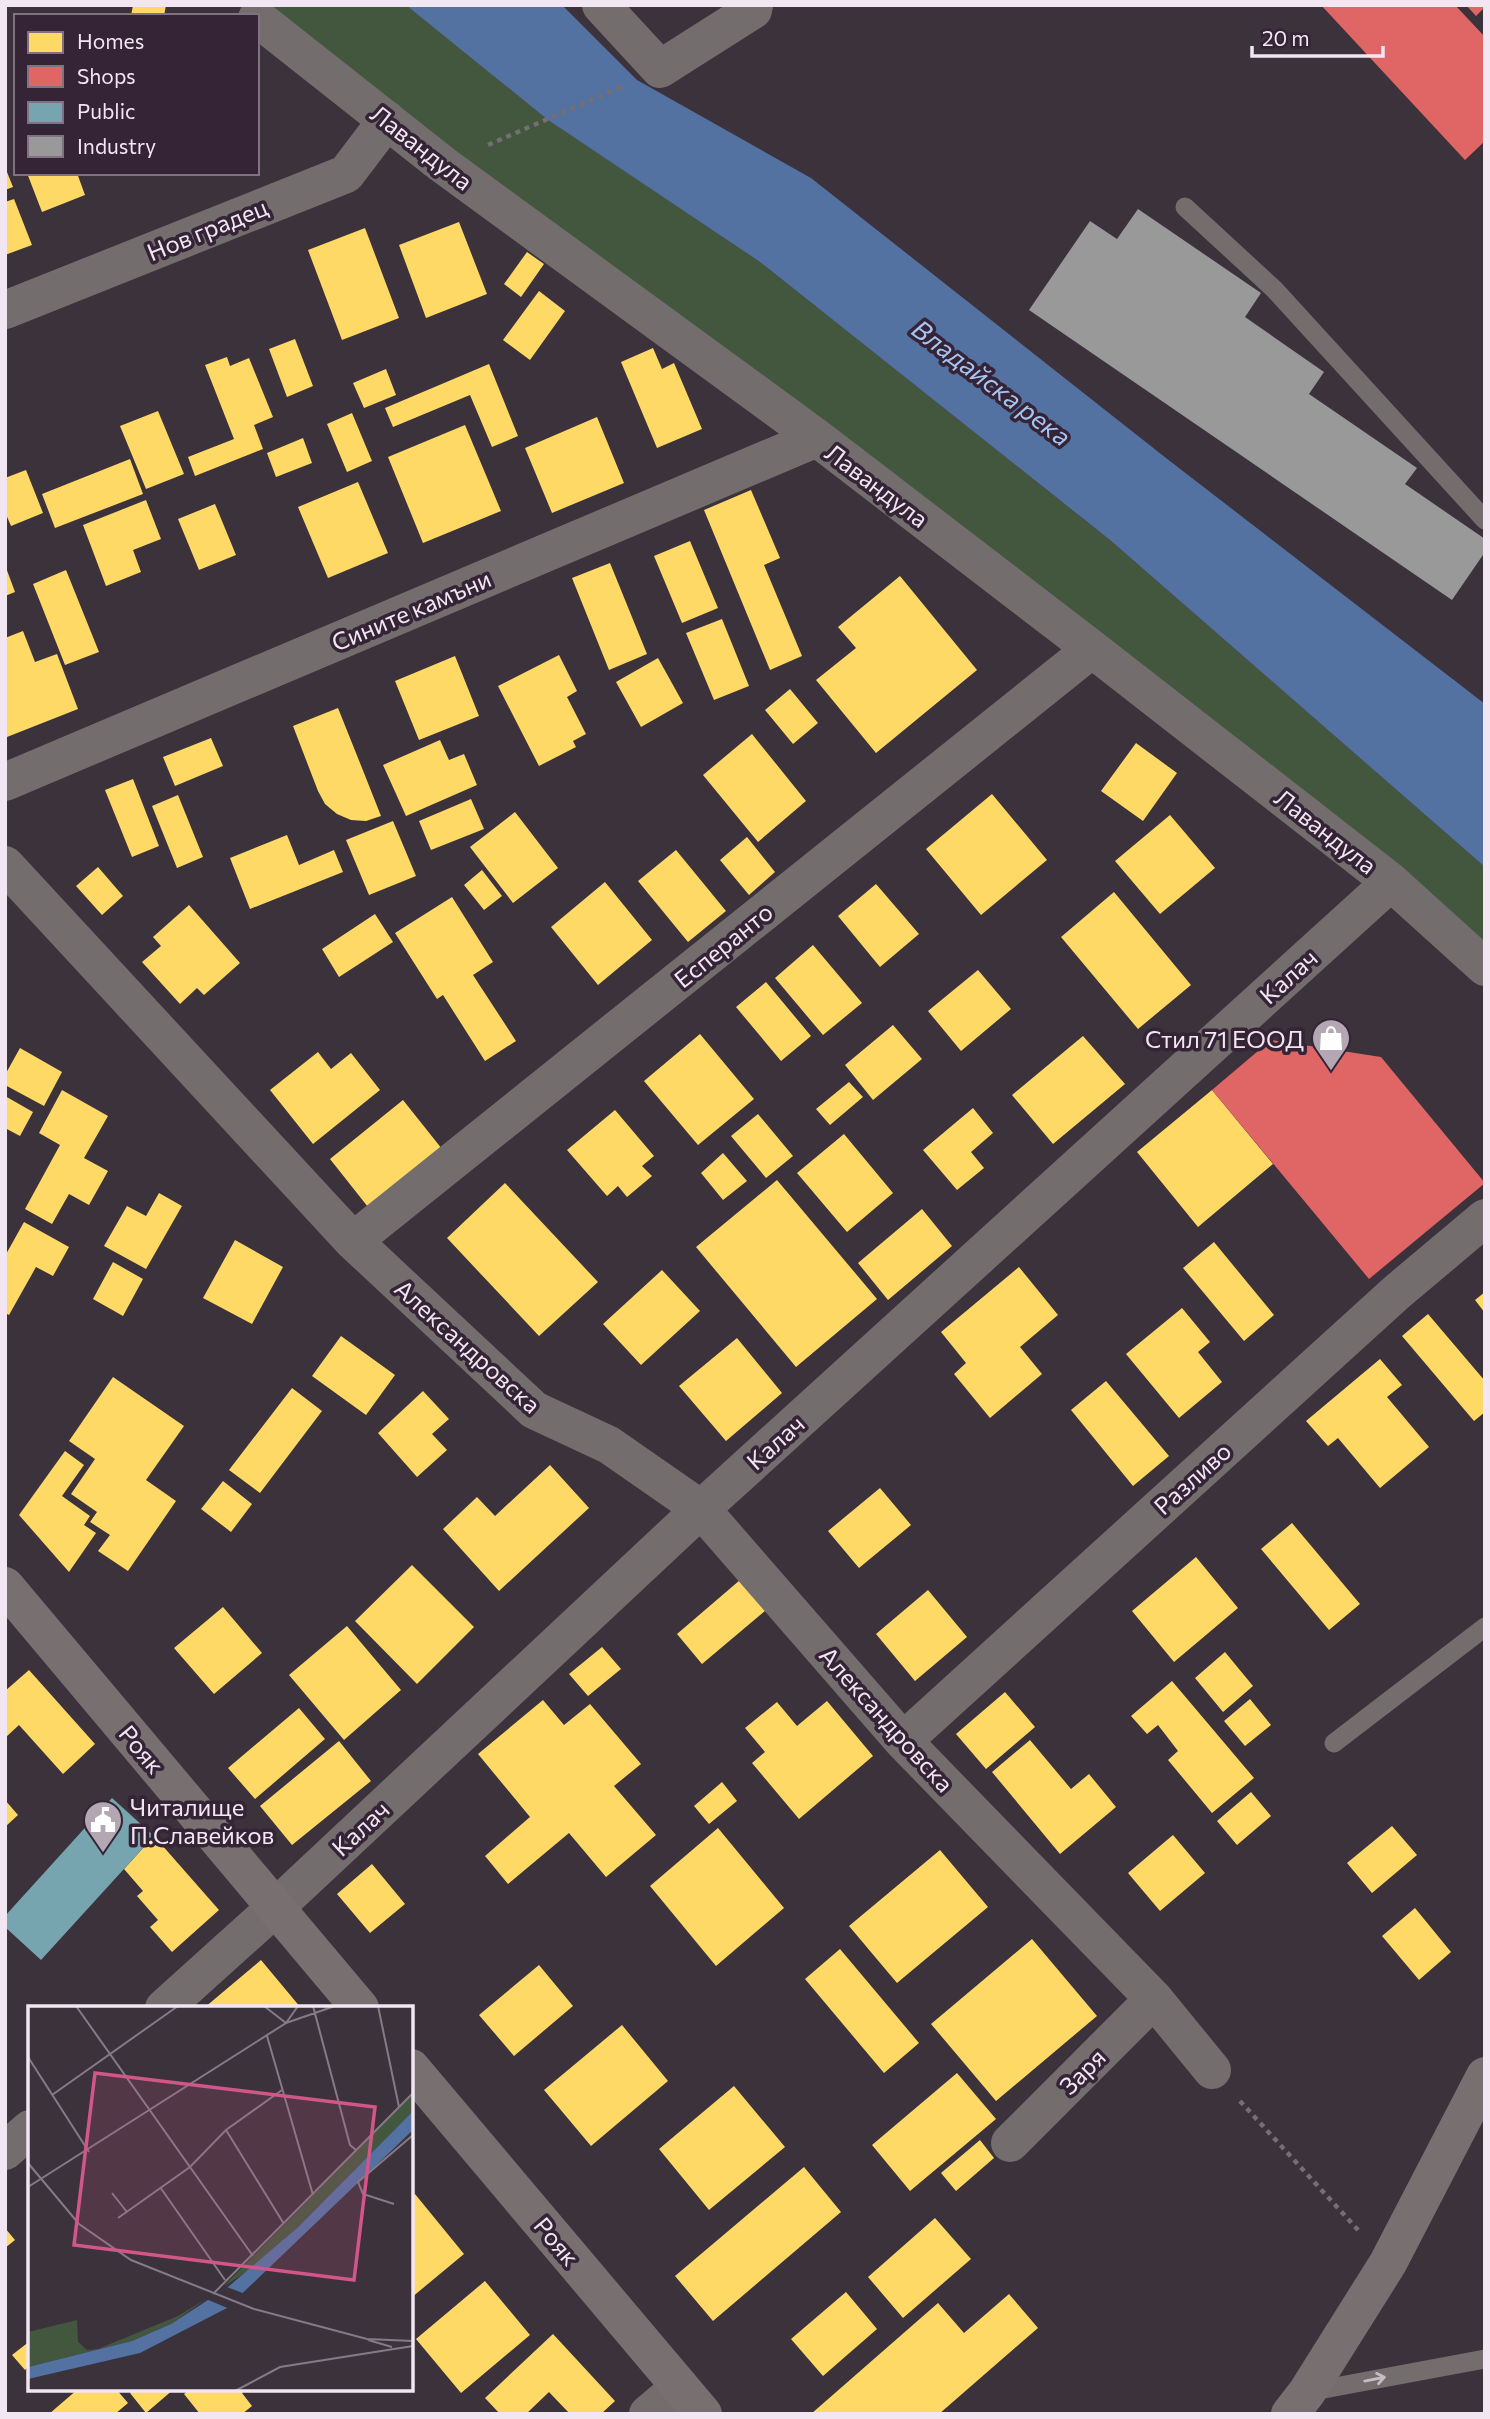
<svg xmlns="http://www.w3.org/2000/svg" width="1490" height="2419" viewBox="0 0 1490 2419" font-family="Commissioner,sans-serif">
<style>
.green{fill:#43573f}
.water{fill:#5371a1}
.homes{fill:#ffd966}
.shops{fill:#e06666}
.public{fill:#76a5af}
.industry{fill:#999}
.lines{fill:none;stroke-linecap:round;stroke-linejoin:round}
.path{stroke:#756e72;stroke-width:4.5;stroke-dasharray:5 5;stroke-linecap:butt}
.lane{stroke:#736e6d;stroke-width:19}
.street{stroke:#736e6d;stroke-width:38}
.secondary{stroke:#786f71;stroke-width:38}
.oneway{stroke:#c6bcc4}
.labels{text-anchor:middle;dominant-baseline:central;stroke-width:7;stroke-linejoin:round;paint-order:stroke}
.street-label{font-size:24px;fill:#f3e6f3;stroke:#352336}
.poi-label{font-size:24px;fill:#f3e6f3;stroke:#352336;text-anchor:end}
.water-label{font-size:26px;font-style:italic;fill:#a6c4f1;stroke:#352336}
.inset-road{fill:none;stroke:#857a85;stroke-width:2}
.view{fill:#d15689;fill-opacity:0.15;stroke:#d15689;stroke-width:3.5}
.inset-edge{fill:none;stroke:#f3e6f3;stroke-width:3.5}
</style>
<rect width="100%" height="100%" fill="#3c323c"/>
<path class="green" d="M241,5H408L548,120L760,262L1110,540L1485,867V967Z"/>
<path class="water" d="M406,5H562L637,80L811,178L1166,458L1485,704V867L1110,540L760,262L548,120Z"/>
<path class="homes" d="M133,5H166L164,16H131Z
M5,167L13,187L5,190Z
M27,173H77L85,195L42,212Z
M14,199L32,245L5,255V202Z
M459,222L487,294L426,318L399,245Z
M365,228L399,318L342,340L308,250Z
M527,252L544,264L521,297L504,284Z
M539,291L565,311L530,360L503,340Z
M295,339L313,386L287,397L269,349Z
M653,348L662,369L674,363L702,429L657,448L621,362Z
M227,357L230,366L249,358L273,417L254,425L263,449L195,476L188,457L234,439L205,365Z
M489,364L518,436L492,447L470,395L393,427L385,408Z
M386,369L396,395L364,408L353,383Z
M158,411L184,474L146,489L120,426Z
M352,413L372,461L347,472L327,424Z
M597,417L624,483L552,513L525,448Z
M465,425L501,511L423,543L388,457Z
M303,438L312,463L276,477L267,453Z
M130,459L143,494L55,528L42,494Z
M26,470L43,513L11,526L5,512V478Z
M358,482L388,553L328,578L298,507Z
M751,490L780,558L764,565L802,656L770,670L704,510Z
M146,500L161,539L133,550L141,572L106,586L83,525Z
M215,504L236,555L199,570L178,519Z
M690,541L718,608L682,623L654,556Z
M610,563L647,654L609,670L572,578Z
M5,565L15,592L5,596Z
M66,570L99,652L65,665L33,584Z
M900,576L977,670L876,753L816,680L856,648L838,627Z
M722,619L749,686L714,700L686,633Z
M23,631L35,662L57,654L78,709L7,737L5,732V638Z
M559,655L577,691L567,697L586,734L573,741L576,747L539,766L498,686Z
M455,656L479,716L419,740L395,681Z
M658,658L683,703L641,727L616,682Z
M790,689L818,723L793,744L765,710Z
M338,708L364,773L381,816L366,821L351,820L337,814L325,804L318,791L293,726Z
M752,734L806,801L758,842L703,775Z
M211,738L223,766L175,786L163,757Z
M440,740L449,760L464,754L477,785L406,816L383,765Z
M1136,743L1177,773L1143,821L1101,791Z
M133,779L159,846L132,857L105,790Z
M992,794L1047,860L981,915L926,849Z
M178,795L203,857L177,868L152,806Z
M471,799L484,829L431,850L419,821Z
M515,812L558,868L513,903L470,847Z
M1170,815L1215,868L1160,914L1115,861Z
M393,821L416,876L369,895L346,840Z
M287,835L299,865L334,850L343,872L250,909L230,858Z
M747,837L775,872L749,895L720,860Z
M676,850L726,911L688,942L638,881Z
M98,867L123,896L102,915L76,886Z
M482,870L502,896L484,910L464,885Z
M605,882L652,940L598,985L551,927Z
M876,884L919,934L880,967L838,916Z
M1114,892L1191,985L1138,1029L1061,937Z
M452,897L493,962L473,975L516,1041L485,1061L443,995L437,999L395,933Z
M189,905L240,963L204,995L197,988L180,1004L142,962L161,946L153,937Z
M375,914L393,942L339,977L322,949Z
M813,945L862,1003L823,1035L775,978Z
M978,970L1011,1009L961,1051L928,1011Z
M766,982L811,1036L781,1061L736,1007Z
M893,1025L922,1059L873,1100L845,1065Z
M700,1034L754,1099L698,1145L644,1081Z
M1083,1036L1125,1084L1053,1144L1012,1095Z
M20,1048L62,1072L44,1106L5,1085V1075Z
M318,1052L331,1069L351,1053L380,1090L313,1144L270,1090Z
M849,1082L863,1097L830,1125L816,1109Z
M62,1090L108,1116L84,1158L108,1171L89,1205L69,1194L52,1224L25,1209L60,1145L39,1133Z
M1212,1090L1273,1164L1198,1227L1137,1152Z
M5,1096L33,1112L20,1136L5,1128Z
M403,1100L442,1149L368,1207L330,1159Z
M973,1108L993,1133L971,1152L984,1168L957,1190L923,1150Z
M615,1110L654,1156L642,1166L652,1176L627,1197L618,1186L607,1196L567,1150Z
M758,1114L793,1156L766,1178L731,1136Z
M844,1134L893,1193L847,1232L797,1173Z
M723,1153L747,1181L723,1200L701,1173Z
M777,1180L877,1299L796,1367L696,1247Z
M505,1183L598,1282L539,1336L447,1238Z
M159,1193L182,1206L146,1269L104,1246L127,1206L146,1216Z
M922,1209L952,1246L888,1300L858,1263Z
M24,1222L69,1247L53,1276L36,1267L9,1315L5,1313V1256Z
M235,1240L283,1267L252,1324L203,1298Z
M1214,1242L1274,1315L1244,1341L1183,1268Z
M113,1262L143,1279L123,1316L93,1299Z
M1019,1267L1058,1315L1020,1347L1042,1374L990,1418L954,1374L966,1363L941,1332Z
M662,1270L700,1311L641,1365L603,1324Z
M1485,1292V1313L1475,1300Z
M1182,1308L1210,1342L1198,1352L1222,1382L1179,1418L1126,1354Z
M1428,1314L1485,1381V1412L1474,1421L1402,1336Z
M341,1336L395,1375L366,1415L312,1376Z
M737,1338L782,1393L726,1441L679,1386Z
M1380,1359L1402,1385L1387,1397L1429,1447L1380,1488L1338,1438L1328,1446L1306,1421Z
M113,1377L184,1426L146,1480L176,1501L128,1571L98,1551L110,1535L90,1522L97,1512L71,1494L95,1459L69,1441Z
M1106,1381L1169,1456L1133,1486L1071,1410Z
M292,1388L322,1411L260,1493L229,1470Z
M423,1391L449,1419L432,1434L447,1450L417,1477L378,1433Z
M65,1451L84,1465L62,1496L90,1516L84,1525L96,1533L69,1572L19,1515Z
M550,1465L589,1508L499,1591L443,1529L477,1497L495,1516Z
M223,1481L252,1504L231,1532L201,1509Z
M880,1488L911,1525L859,1568L828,1531Z
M1292,1523L1360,1604L1329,1630L1261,1549Z
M1196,1557L1238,1608L1174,1662L1132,1611Z
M412,1565L474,1627L417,1684L355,1621Z
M740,1580L766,1610L702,1664L677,1634Z
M928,1590L967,1637L915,1681L876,1634Z
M223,1607L262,1653L214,1694L174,1648Z
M347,1626L401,1690L344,1740L289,1675Z
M602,1647L621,1669L588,1696L569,1674Z
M1225,1652L1253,1686L1223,1712L1195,1678Z
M29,1670L95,1744L63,1774L19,1725L5,1738V1691Z
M1172,1681L1254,1778L1212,1813L1168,1760L1178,1751L1158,1725L1147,1734L1131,1716Z
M1005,1692L1035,1727L986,1769L956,1734Z
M1250,1699L1271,1725L1245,1746L1224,1721Z
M543,1700L564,1725L590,1704L641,1764L614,1786L656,1835L606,1877L569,1833L508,1884L485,1856L530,1817L478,1754Z
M827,1701L873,1756L799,1819L752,1763L765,1752L745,1728L777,1702L797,1726Z
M299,1708L325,1739L255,1799L228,1768Z
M1030,1740L1071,1789L1089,1774L1116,1807L1060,1854L992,1772Z
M339,1741L371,1781L292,1845L260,1806Z
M722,1782L737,1801L709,1824L694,1806Z
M1251,1792L1271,1816L1237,1845L1217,1821Z
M5,1800L18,1815L5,1827Z
M1392,1826L1417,1855L1372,1893L1347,1863Z
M718,1828L784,1908L716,1966L650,1886Z
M1173,1835L1205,1873L1160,1911L1128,1873Z
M154,1836L219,1910L172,1952L150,1927L158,1920L137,1896L143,1891L124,1869Z
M940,1850L988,1907L897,1983L849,1926Z
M372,1864L405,1904L370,1933L337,1894Z
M1415,1908L1451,1952L1419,1980L1382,1936Z
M1032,1939L1097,2016L996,2101L931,2024Z
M840,1949L919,2043L884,2073L805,1979Z
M261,1960L301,2008H204Z
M539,1965L573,2006L514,2056L479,2015Z
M622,2025L668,2081L591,2146L544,2090Z
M957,2073L996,2119L910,2191L872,2145Z
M734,2086L785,2147L709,2210L659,2149Z
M980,2140L994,2158L956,2191L941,2173Z
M804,2167L841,2212L713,2321L675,2276Z
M415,2194L464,2254L411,2298V2198Z
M935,2218L971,2259L903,2318L868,2277Z
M5,2228L15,2240L5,2248Z
M485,2281L530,2335L461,2393L416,2339Z
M846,2292L877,2329L823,2376L791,2339Z
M1009,2294L1038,2328L939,2414H811L938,2303L964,2333Z
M553,2334L615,2401L601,2414H570L549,2392L526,2414H500L485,2398Z
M30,2341V2365L25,2370L12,2355Z
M78,2389H116L128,2403L115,2414H49Z
M134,2389H174L146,2413L130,2393Z
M190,2389H246L242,2393L252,2406L242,2414H200L184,2394Z"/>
<path class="shops" d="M1321,5H1455L1485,37V141L1465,160Z
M1466,5H1485V7L1476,16Z
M1271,1040L1381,1057L1485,1183L1369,1279L1212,1090Z"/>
<path class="public" d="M112,1798L154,1836L41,1960L5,1927V1916Z"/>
<path class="industry" d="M1138,209L1261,293L1245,317L1324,372L1309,394L1417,468L1405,484L1485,539V552L1452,600L1029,310L1090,221L1117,239Z"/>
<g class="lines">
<path class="path" d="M488,145L621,87
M1240,2101L1359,2231"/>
<path class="lane" d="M1185,207L1274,289L1485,520
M1334,1743L1485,1627
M1308,2392L1485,2359"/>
<path class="street" d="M601,5L660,69L753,10L754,5
M257,18L442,164L817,438L1092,649L1391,882L1485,967
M5,310L346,174L387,120
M5,782L817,438
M5,865L353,1241L534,1410L609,1445L701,1509L903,1741L1154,1999L1212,2070
M353,1241L1092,649
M903,1741L1397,1292L1485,1218
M164,2008L276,1907L701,1509L1391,882
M1010,2143L1154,1999
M5,2151L30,2129
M648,2414L680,2387"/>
<path class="secondary" d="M5,1586L360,2008
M411,2068L703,2414
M1290,2414L1307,2392L1388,2263L1485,2076"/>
</g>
<defs><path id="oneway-shaft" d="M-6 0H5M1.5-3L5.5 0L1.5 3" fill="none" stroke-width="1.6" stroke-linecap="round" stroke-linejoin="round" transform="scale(1.75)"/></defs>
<use class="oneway" href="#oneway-shaft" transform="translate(1375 2379) rotate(-11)"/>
<defs>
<symbol id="shop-pin" viewBox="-11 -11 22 30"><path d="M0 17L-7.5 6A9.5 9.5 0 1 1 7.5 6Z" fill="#b3a7b3" stroke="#352336"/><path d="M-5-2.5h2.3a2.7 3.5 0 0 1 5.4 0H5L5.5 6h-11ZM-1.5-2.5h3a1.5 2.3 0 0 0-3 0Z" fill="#fff"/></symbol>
<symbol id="civic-pin" viewBox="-11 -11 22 30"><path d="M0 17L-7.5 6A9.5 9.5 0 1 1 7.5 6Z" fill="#b3a7b3" stroke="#352336"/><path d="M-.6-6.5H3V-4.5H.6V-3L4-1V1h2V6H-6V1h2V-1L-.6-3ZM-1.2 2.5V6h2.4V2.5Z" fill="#fff"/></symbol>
</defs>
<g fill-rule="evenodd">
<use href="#shop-pin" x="1309" y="1016" width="44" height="60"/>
<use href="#civic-pin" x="81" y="1798" width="44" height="60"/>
</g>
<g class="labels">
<g class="street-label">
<text transform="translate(422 147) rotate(38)">Лавандула</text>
<text transform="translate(207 229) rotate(-22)">Нов градец</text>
<text transform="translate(877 485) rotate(37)">Лавандула</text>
<text transform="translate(411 610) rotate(-23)">Сините камъни</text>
<text transform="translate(1326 831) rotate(38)">Лавандула</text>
<text transform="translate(723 945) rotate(-39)">Есперанто</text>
<text transform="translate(1288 976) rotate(-42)">Калач</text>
<text transform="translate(468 1346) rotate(42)">Александровска</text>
<text transform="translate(775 1442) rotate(-42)">Калач</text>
<text transform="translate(1192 1478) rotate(-42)">Разливо</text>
<text transform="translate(887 1719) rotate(48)">Александровска</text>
<text transform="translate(142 1749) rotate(50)">Рояк</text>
<text transform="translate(360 1828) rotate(-43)">Калач</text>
<text transform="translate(1082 2071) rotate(-45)">Заря</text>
<text transform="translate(557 2241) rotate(50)">Рояк</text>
</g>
<g class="poi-label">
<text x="1304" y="1038">Стил 71 ЕООД</text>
<text x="130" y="1806" text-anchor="start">Читалище<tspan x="130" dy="28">П.Славейков</tspan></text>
</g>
<g class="water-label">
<text transform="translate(992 382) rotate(37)">Владайска река</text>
</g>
</g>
<g transform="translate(28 2006)">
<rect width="385" height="385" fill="#3c323c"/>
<path d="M385,87V105L269,222L220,265L196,280ZM178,293L143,318L104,335L0,361V326L49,314L50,336L59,344L70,343L150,310Z" fill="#43573f"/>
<path d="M385,105V124L199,302L112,347L0,373V361L104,335L143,318L200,281L269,222Z" fill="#5371a1"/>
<path d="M196,280L220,289L202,303L178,293Z" fill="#3c323c"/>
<path class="inset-road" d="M48,0L225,250M236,0L258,17M285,0L322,139L328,144M350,0L371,101M258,17L307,0M239,30L285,189M0,51L61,146M24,89L150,0M198,124L256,218M0,157L51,218L103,254L226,303L339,333L385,335M0,181L258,17L270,0M132,181L197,274M84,187L99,206M366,198L335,188L330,176L385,129M90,212L162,161L198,124L254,84M185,288L385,87M340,334L364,341M207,385L252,361L385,340"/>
<path class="view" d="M67,67L347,101L326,274L46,239Z"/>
<rect width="385" height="385" class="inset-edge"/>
</g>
<rect width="1490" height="2419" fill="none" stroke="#f3e6f3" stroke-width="14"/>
<rect x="14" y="14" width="245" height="161" fill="#352336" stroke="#817182" stroke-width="2"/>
<rect x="28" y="32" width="35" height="21" fill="#ffd966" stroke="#817182" stroke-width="2"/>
<text x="77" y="49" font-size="21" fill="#f3e6f3">Homes</text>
<rect x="28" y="66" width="35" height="21" fill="#e06666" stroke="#817182" stroke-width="2"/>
<text x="77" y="84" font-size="21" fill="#f3e6f3">Shops</text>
<rect x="28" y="102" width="35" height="21" fill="#76a5af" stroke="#817182" stroke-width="2"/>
<text x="77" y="119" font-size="21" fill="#f3e6f3">Public</text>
<rect x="28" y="136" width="35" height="21" fill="#999999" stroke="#817182" stroke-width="2"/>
<text x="77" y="154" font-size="21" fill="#f3e6f3">Industry</text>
<path d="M1252 46v10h131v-10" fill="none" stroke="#f3e6f3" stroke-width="3.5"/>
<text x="1262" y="46" font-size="21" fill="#f3e6f3" stroke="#352336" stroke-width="5" paint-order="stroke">20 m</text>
</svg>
